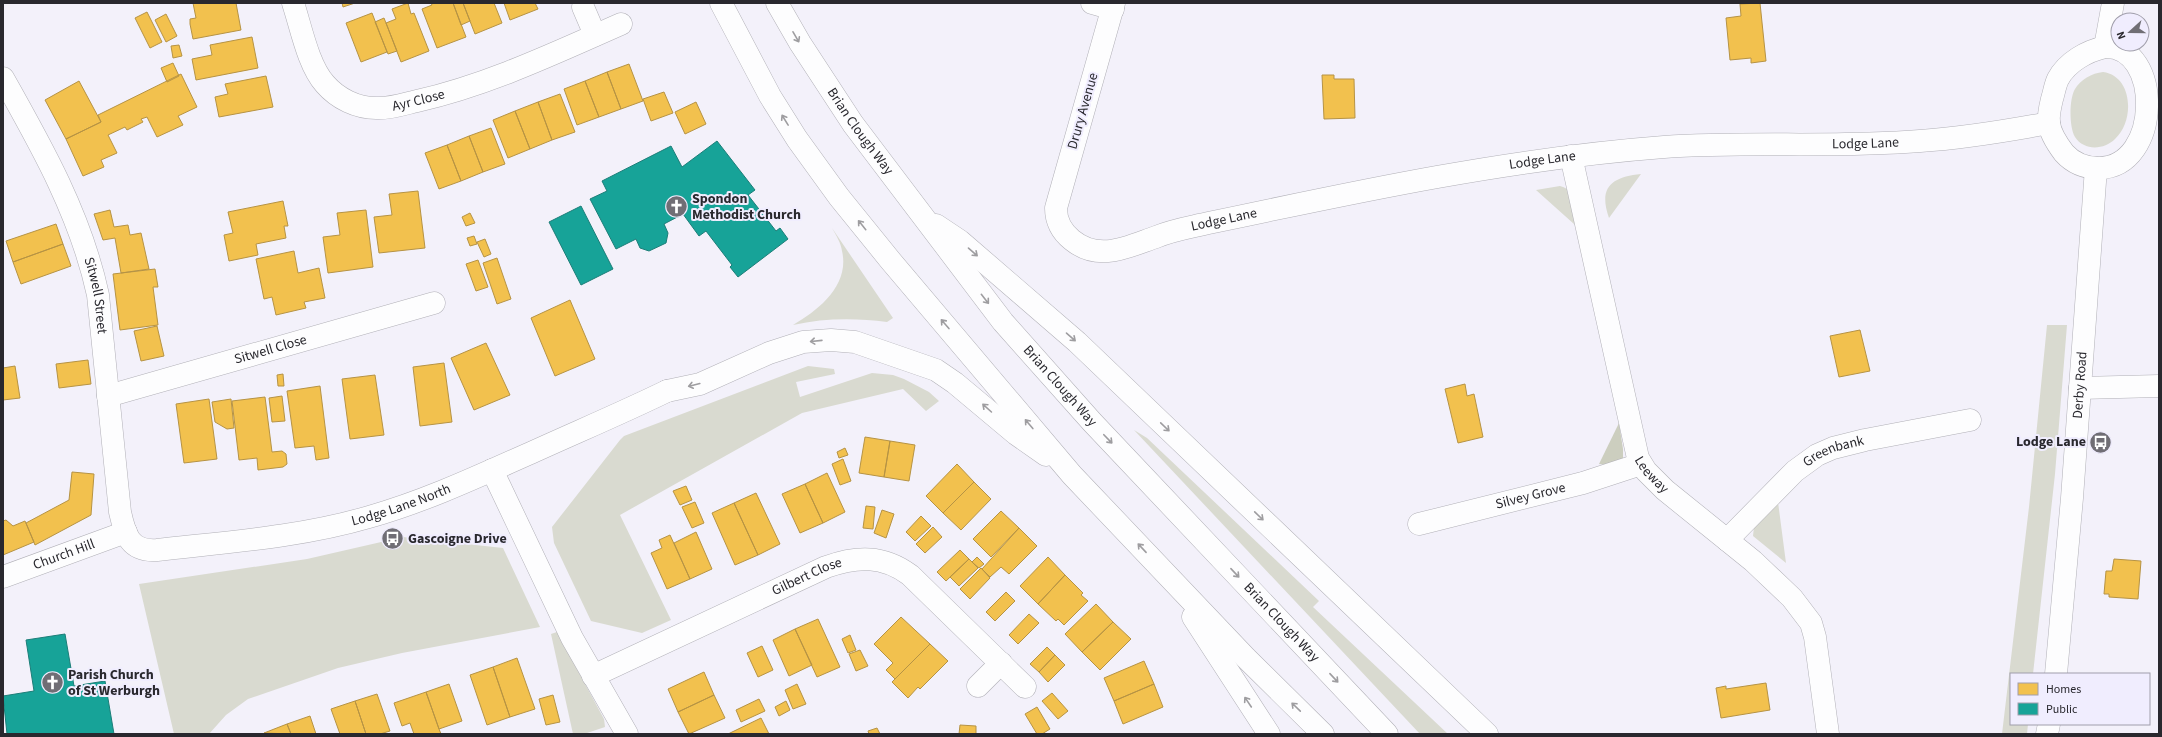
<svg xmlns="http://www.w3.org/2000/svg" width="2162" height="737" viewBox="0 0 2162 737" font-family="'Source Sans 3',sans-serif">
<style>
.green{fill:#d9dad0}
.forest{fill:#cccebf}
.homes{fill:#f2c14e;stroke:#b69344}
.public{fill:#17a398;stroke:#1c7e78}
.lines{fill:none;stroke-linecap:round;stroke-linejoin:round}
.minor-casing{stroke:#b1b0b7;stroke-width:23}
.tertiary-casing{stroke:#b1b0b7;stroke-width:23}
.primary-casing{stroke:#b1b0b7;stroke-width:23}
.trunk-casing{stroke:#b1b0b7;stroke-width:23}
.minor{stroke:#fdfdfe;stroke-width:22}
.tertiary{stroke:#fdfdfe;stroke-width:22}
.primary{stroke:#fdfdfe;stroke-width:22}
.trunk{stroke:#fdfdfe;stroke-width:22}
.oneway{stroke:#9e9da0}
.labels{text-anchor:middle;dominant-baseline:central;stroke-width:4;stroke-linejoin:round;paint-order:stroke}
.street-label{font-size:14px;fill:#29282e;stroke:#f0edfe}
.poi-label{font-size:14px;font-weight:bold;fill:#29282e;stroke:#f0edfe;text-anchor:start}
</style>
<rect width="100%" height="100%" fill="#f3f1fa"/>
<path class="green" d="M2103,72C2133,76 2135,121 2115,139C2104,150 2084,151 2075,137C2069,127 2069,99 2075,89C2080,80 2092,73 2103,72Z
M1641,174L1609,218C1598,187 1612,177 1641,174Z
M1560,186C1581,192 1580,215 1584,233L1536,190Z
M832,228L893,318L887,322C856,318 824,318 793,325C819,310 850,285 842,251C841,243 836,235 832,228Z
M2047,325H2067L2055,474L2033,674H2011V724H2028L2027,734H2002L2029,507Z
M808,366L834,369L835,374L796,382L800,397L872,373L893,375L904,379L929,392L939,401L926,411L903,389L802,413L620,515L671,620L642,633L591,621L554,543L552,527L620,440L624,436Z
M1134,430L1147,438L1319,601L1313,607L1448,734H1420Z
M1778,502L1786,563L1753,536L1754,527Z
M403,537L503,548L540,627L402,653L338,668L248,699L226,715L209,734H174L139,584L307,559Z
M557,632L604,719L605,727L584,734H573L551,634Z"/>
<path class="forest" d="M1619,423L1623,449V461L1613,466L1599,464Z"/>
<path class="homes" d="M193,3H236L241,30L193,39L190,24V19L196,18Z
M342,3H355L343,7Z
M408,3L411,14L414,13L429,51L401,62L386,23L396,19L392,9Z
M431,3H453L466,37L437,48L422,9L432,5Z
M453,3H463L470,21L461,25Z
M463,3H494L502,23L475,34Z
M504,3H535L538,9L510,20Z
M1760,3L1766,61L1751,63V58L1730,60L1726,18L1741,16L1740,4Z
M147,12L162,42L150,48L135,18Z
M372,13L387,52L361,62L346,23Z
M166,14L177,36L166,42L155,20Z
M384,18L397,51L388,54L375,22Z
M252,37L258,68L196,80L192,59L212,55L210,45Z
M179,45L182,56L173,58L171,46Z
M173,63L179,76L167,82L161,68Z
M629,64L643,101L621,109L607,72Z
M607,72L621,109L599,117L585,81Z
M181,74L197,107L178,116L183,125L157,137L147,117L141,119L143,122L127,130L125,127L108,135L117,153L101,160L104,167L83,176L66,139L101,122L98,115Z
M1322,75H1334V79H1354L1355,118L1324,119Z
M266,76L273,107L219,117L215,97L228,94L225,84Z
M79,81L101,122L66,139L45,100Z
M585,81L599,117L577,125L564,89Z
M664,92L673,113L651,121L643,99Z
M560,94L575,132L552,140L538,102Z
M538,102L552,140L530,149L515,111Z
M696,102L706,124L685,134L675,112Z
M515,111L530,149L508,158L493,120Z
M491,128L505,164L483,172L469,136Z
M469,136L483,172L461,181L447,145Z
M447,145L461,181L439,189L425,153Z
M418,191L425,248L379,253L374,217L392,215L389,194Z
M283,201L288,226H284L286,238L256,244L258,255L229,261L224,235L233,233L228,212Z
M110,210L114,227L128,225L130,235L141,233L149,269L121,273L115,238L103,240L94,214Z
M366,210L373,267L328,273L323,237L340,235L337,213Z
M470,213L475,223L466,226L462,217Z
M56,224L63,244L13,262L6,241Z
M474,236L477,244L470,246L467,238Z
M485,239L491,254L484,257L477,242Z
M63,244L71,266L21,284L13,262Z
M294,251L298,273L319,268L325,298L304,302L306,308L276,315L272,297L264,299L256,259Z
M497,258L511,299L497,304L483,263Z
M478,260L488,287L476,291L466,264Z
M155,269L158,287H153L158,325L120,330L113,274Z
M570,300L595,359L555,376L531,318Z
M157,326L164,356L141,361L134,331Z
M1860,330L1870,371L1839,377L1830,336Z
M486,343L510,395L474,410L451,358Z
M88,360L91,384L59,388L56,364Z
M444,363L452,422L420,426L413,367Z
M15,366L20,398L3,400V368Z
M283,374L284,386H278L277,375Z
M375,375L384,435L350,439L342,379Z
M1465,384L1467,396L1474,394L1483,437L1458,443L1445,389Z
M320,386L329,458L316,460L314,446L295,448L287,391Z
M282,396L285,421L272,422L269,398Z
M265,397L272,452L282,451L286,454L287,464L283,467L258,470L257,458L239,460L232,401Z
M209,399L217,459L184,463L176,404Z
M231,399L234,428L227,429L215,422L212,402Z
M865,437L890,441L884,477L859,473Z
M890,441L915,445L909,481L884,477Z
M845,448L848,455L839,458L837,452Z
M843,459L851,481L840,485L832,464Z
M957,464L974,482L943,513L926,496Z
M72,472L94,474L91,515L35,545L26,523L69,500Z
M827,473L845,512L823,523L805,484Z
M974,482L991,499L961,530L943,513Z
M805,484L823,523L800,533L782,494Z
M686,486L692,500L680,505L673,491Z
M756,493L780,544L758,555L734,503Z
M695,502L704,523L692,528L682,507Z
M734,503L758,555L735,565L712,513Z
M866,506L875,507L873,529L863,528Z
M882,510L894,514L886,538L874,533Z
M1001,511L1019,528L991,557L973,539Z
M921,516L931,526L915,541L906,532Z
M6,520L13,526L25,521L34,542L3,555V521Z
M933,527L942,537L925,553L916,544Z
M1019,528L1037,546L1009,574L1001,567L990,577L982,569Z
M696,532L712,569L690,579L674,543Z
M670,535L690,579L667,589L651,553L662,548L659,540Z
M960,550L969,559L946,581L937,572Z
M977,557L984,564L979,568L972,562Z
M1048,557L1065,575L1038,604L1020,586Z
M969,559L978,568L959,586L950,577Z
M2114,559L2141,561L2138,599L2109,597V594H2104L2106,571H2112Z
M981,568L990,578L970,599L960,589Z
M1065,575L1083,593L1081,595L1088,601L1064,625L1058,619L1056,621L1038,604Z
M1006,592L1015,601L995,621L986,612Z
M1096,604L1113,622L1082,652L1065,634Z
M1029,614L1039,623L1018,644L1009,635Z
M901,617L930,644L895,679L886,670L893,663L874,644Z
M818,619L840,667L817,677L795,629Z
M1113,622L1131,639L1100,670L1082,652Z
M795,629L812,665L789,676L773,640Z
M850,635L856,650L848,653L842,639Z
M930,644L948,661L920,689L918,687L908,698L892,682Z
M762,646L773,670L758,677L747,653Z
M1047,647L1055,655L1039,672L1030,664Z
M860,650L868,666L856,671L849,654Z
M1055,655L1065,665L1048,682L1039,672Z
M517,658L535,709L510,717L493,667Z
M1144,661L1154,684L1114,701L1104,678Z
M493,667L510,717L487,725L470,675Z
M704,672L714,695L678,712L668,689Z
M1766,683L1770,710L1721,718L1716,688L1726,686V689Z
M449,684L462,721L439,729L426,692Z
M797,684L806,704L793,709L785,690Z
M1154,684L1163,707L1123,724L1114,701Z
M426,692L439,729L441,734H414L410,723L402,726L394,703Z
M1052,693L1068,711L1058,719L1042,701Z
M377,694L390,731L380,734H366L355,701Z
M553,695L560,722L546,725L539,699Z
M714,695L725,718L689,734L678,712Z
M759,699L765,711L741,722L736,710Z
M355,701L366,734H340L331,709Z
M786,701L790,710L779,716L775,707Z
M1037,707L1050,729L1042,734H1037L1025,714Z
M310,716L316,734H291L287,724Z
M761,718L769,734H728Z
M287,724L291,734L264,733Z
M960,725L976,726V734H959Z
M877,728L880,734H869L868,731Z"/>
<path class="public" d="M717,141L755,190L748,195L776,231L780,228L788,239L738,277L730,267L732,265L706,231L699,236L683,214L664,224L668,233L666,243L649,251L640,248L636,239L616,249L590,199L607,191L602,181L671,146L682,167Z
M581,206L613,269L581,285L549,222Z
M65,634L74,686L105,681L114,734H7L3,696L34,691L26,640Z"/>
<g class="lines">
<defs>
<g id="minor">
<path id="s1" d="M293,3C301,27 308,65 325,84C338,99 357,108 376,108C390,109 404,104 417,101C488,85 555,53 621,24"/>
<path d="M1092,3L1113,9"/>
<path id="s2" d="M1114,3L1056,208C1056,221 1062,232 1072,240C1099,262 1127,247 1156,237C1168,232 1181,229 1195,226C1350,193 1505,159 1664,147C1749,141 1835,148 1920,141C1963,138 2006,131 2049,123"/>
<path d="M583,7L595,35"/>
<path id="s3" d="M1571,156L1638,458L1646,471L1665,490L1753,561L1792,598L1811,623L1815,637L1828,734"/>
<path d="M2080,388L2159,386"/>
<path id="s4" d="M108,396L434,303"/>
<path d="M492,470L572,638L627,734"/>
<path id="s5" d="M1419,524L1583,483L1641,464"/>
<path id="s6" d="M1727,540L1795,471L1817,455L1833,448L1865,440L1970,420"/>
<path id="s7" d="M593,676L826,567C857,556 883,555 910,575L1025,687"/>
<path d="M978,686L1001,663"/>
</g>
<g id="tertiary">
<path id="s8" d="M3,577L126,532"/>
</g>
<g id="primary">
<path d="M2105,47C2162,45 2162,167 2099,168C2086,168 2073,163 2064,153C2058,145 2050,133 2049,123C2048,115 2050,107 2052,99C2054,93 2055,85 2058,79C2067,62 2087,51 2105,47Z"/>
<path d="M2105,47L2113,3"/>
<path id="s9" d="M3,78C42,147 81,216 98,295L120,512C125,535 130,552 157,550C228,542 301,537 369,517C426,501 481,475 535,451C579,431 624,412 667,391"/>
<path id="s10" d="M2056,674L2072,498L2096,168"/>
<path d="M2047,734L2049,724"/>
</g>
<g id="trunk">
<path d="M721,3L770,96L797,139L839,197L890,260L1072,475L1246,658L1323,734"/>
<path id="s11" d="M777,3L800,43L853,124L1003,322L1092,422L1387,734"/>
<path d="M936,225L960,241L1077,342L1487,734"/>
<path d="M667,391L700,384L769,353L803,342L831,340L855,342L936,370L955,383L1016,434L1046,455"/>
<path d="M1193,617L1269,734"/>
</g>
</defs>
<use href="#minor" class="minor-casing"/>
<use href="#tertiary" class="tertiary-casing"/>
<use href="#primary" class="primary-casing"/>
<use href="#trunk" class="trunk-casing"/>
<use href="#minor" class="minor"/>
<use href="#tertiary" class="tertiary"/>
<use href="#primary" class="primary"/>
<use href="#trunk" class="trunk"/>
</g>
<defs><path id="oneway-shaft" d="M-6 0H5M1.5-3L5.5 0L1.5 3" fill="none" stroke-width="1.6" stroke-linecap="round" stroke-linejoin="round"/></defs>
<g class="oneway">
<use href="#oneway-shaft" transform="translate(796 37) rotate(60)"/>
<use href="#oneway-shaft" transform="translate(785 120) rotate(-122)"/>
<use href="#oneway-shaft" transform="translate(862 225) rotate(-129)"/>
<use href="#oneway-shaft" transform="translate(973 252) rotate(41)"/>
<use href="#oneway-shaft" transform="translate(985 299) rotate(52)"/>
<use href="#oneway-shaft" transform="translate(945 324) rotate(-131)"/>
<use href="#oneway-shaft" transform="translate(1071 337) rotate(41)"/>
<use href="#oneway-shaft" transform="translate(816 341) rotate(174)"/>
<use href="#oneway-shaft" transform="translate(694 385) rotate(166)"/>
<use href="#oneway-shaft" transform="translate(987 408) rotate(-138)"/>
<use href="#oneway-shaft" transform="translate(1029 424) rotate(-130)"/>
<use href="#oneway-shaft" transform="translate(1165 427) rotate(44)"/>
<use href="#oneway-shaft" transform="translate(1108 439) rotate(46)"/>
<use href="#oneway-shaft" transform="translate(1259 516) rotate(44)"/>
<use href="#oneway-shaft" transform="translate(1142 548) rotate(-133)"/>
<use href="#oneway-shaft" transform="translate(1235 573) rotate(47)"/>
<use href="#oneway-shaft" transform="translate(1334 678) rotate(47)"/>
<use href="#oneway-shaft" transform="translate(1248 702) rotate(-124)"/>
<use href="#oneway-shaft" transform="translate(1296 707) rotate(-136)"/>
</g>
<defs>
<symbol id="church-disc" viewBox="-11 -11 22 22"><circle r="9.5" fill="#706e75" stroke="#f0edfe"/><path d="M-1.2-6h2.4v3.5h3.3v2.4h-3.3V6h-2.4V-.1h-3.3v-2.4h3.3Z" fill="#fff"/></symbol>
<symbol id="bus-disc" viewBox="-11 -11 22 22"><circle r="9.5" fill="#706e75" stroke="#f0edfe"/><path d="M-5-6H5V4H4V6H2V4H-2V6H-4V4H-5ZM-3.5-4V0h7V-4ZM-3.5 1.2v1.5H-2V1.2ZM2 1.2v1.5H3.5V1.2Z" fill="#fff"/></symbol>
</defs>
<g fill-rule="evenodd">
<use href="#church-disc" x="664" y="194" width="25" height="25"/>
<use href="#bus-disc" x="2088" y="430" width="25" height="25"/>
<use href="#bus-disc" x="380" y="526" width="25" height="25"/>
<use href="#church-disc" x="40" y="670" width="25" height="25"/>
</g>
<g class="labels">
<g class="street-label">
<text stroke="none"><textPath href="#s1" startOffset="189">Ayr Close</textPath></text>
<text transform="translate(1083 111) rotate(-74)">Drury Avenue</text>
<text stroke="none"><textPath href="#s11" startOffset="153">Brian Clough Way</textPath></text>
<text stroke="none"><textPath href="#s2" startOffset="1057">Lodge Lane</textPath></text>
<text stroke="none"><textPath href="#s2" startOffset="733">Lodge Lane</textPath></text>
<text stroke="none"><textPath href="#s2" startOffset="409">Lodge Lane</textPath></text>
<text stroke="none"><textPath href="#s9" startOffset="238">Sitwell Street</textPath></text>
<text stroke="none"><textPath href="#s4" startOffset="169">Sitwell Close</textPath></text>
<text stroke="none"><textPath href="#s10" startOffset="290">Derby Road</textPath></text>
<text stroke="none"><textPath href="#s11" startOffset="477">Brian Clough Way</textPath></text>
<text stroke="none"><textPath href="#s6" startOffset="141">Greenbank</textPath></text>
<text stroke="none"><textPath href="#s3" startOffset="331">Leeway</textPath></text>
<text stroke="none"><textPath href="#s5" startOffset="115">Silvey Grove</textPath></text>
<text stroke="none"><textPath href="#s9" startOffset="765">Lodge Lane North</textPath></text>
<text stroke="none"><textPath href="#s8" startOffset="65">Church Hill</textPath></text>
<text stroke="none"><textPath href="#s7" startOffset="236">Gilbert Close</textPath></text>
<text stroke="none"><textPath href="#s11" startOffset="801">Brian Clough Way</textPath></text>
</g>
<g class="poi-label">
<text x="692" y="199">Spondon<tspan x="692" dy="16">Methodist Church</tspan></text>
<text x="2086" y="442" text-anchor="end">Lodge Lane</text>
<text x="408" y="539">Gascoigne Drive</text>
<text x="68" y="675">Parish Church<tspan x="68" dy="16">of St Werburgh</tspan></text>
</g>
</g>
<rect width="2162" height="737" fill="none" stroke="#29282e" stroke-width="8"/>
<rect x="2010" y="673" width="140" height="52" fill="#f0edfe" stroke="#a09eab"/>
<rect x="2018" y="683" width="20" height="12" fill="#f2c14e" stroke="#a09eab"/>
<text x="2046" y="693" font-size="12" fill="#29282e">Homes</text>
<rect x="2018" y="703" width="20" height="12" fill="#17a398" stroke="#a09eab"/>
<text x="2046" y="713" font-size="12" fill="#29282e">Public</text>
<g transform="translate(2130 32) rotate(249)"><circle r="19" fill="#f0edfe" stroke="#a09eab"/>
<path d="M0-3L7 15L0 10L-7 15Z" fill="#706e75"/>
<text y="-6" font-size="11" font-weight="bold" text-anchor="middle" fill="#29282e">N</text>
</g>
</svg>
